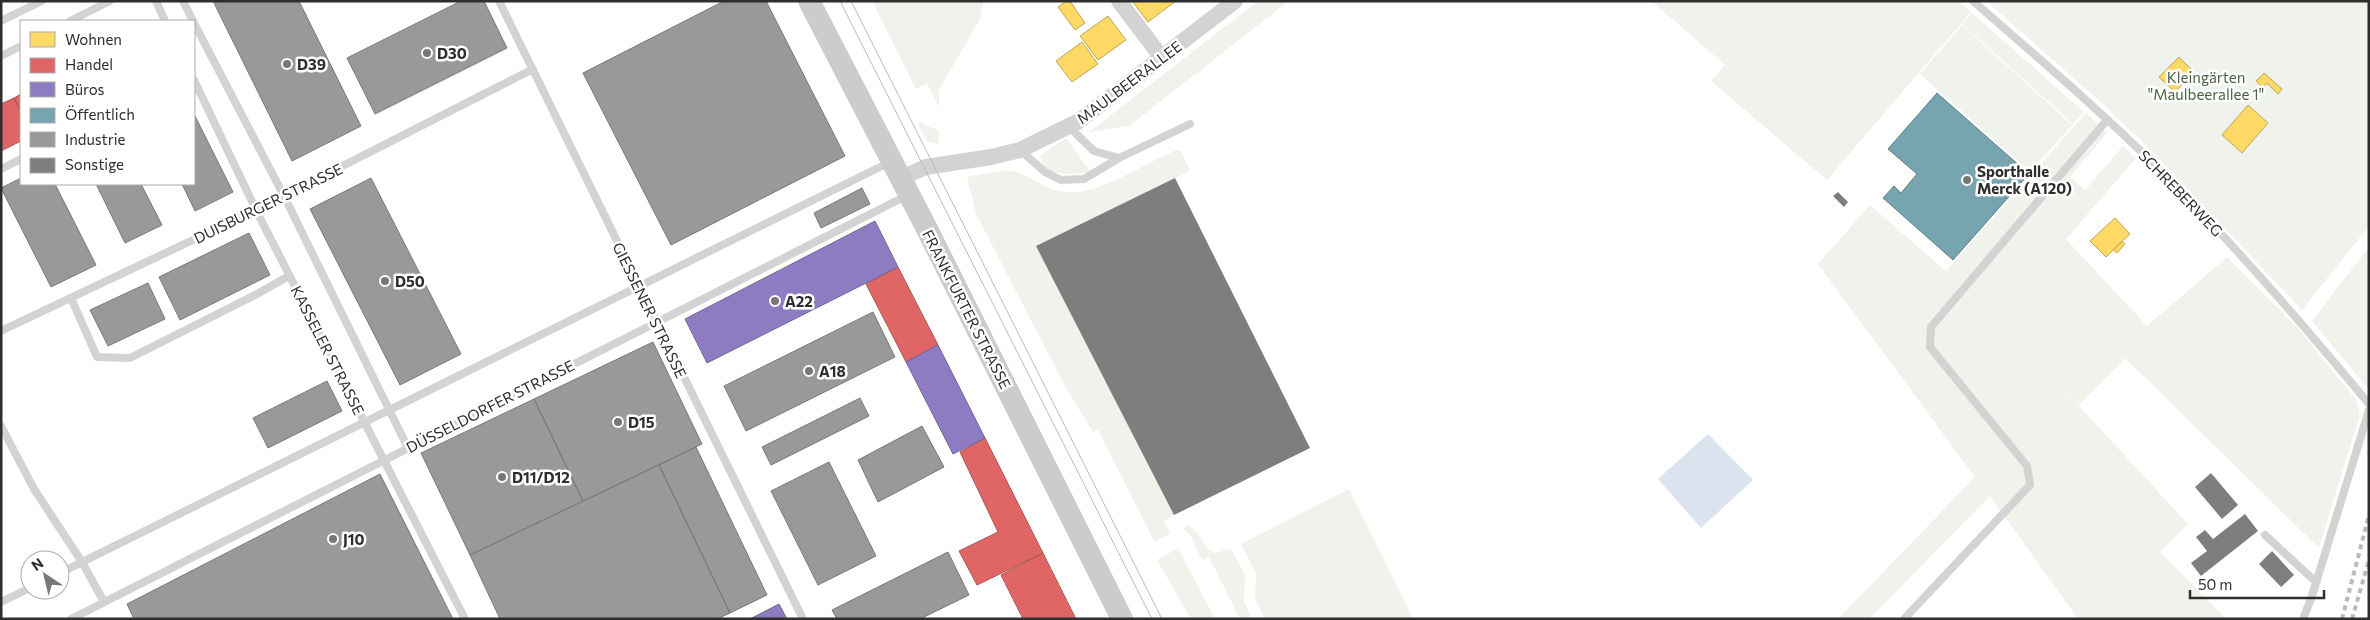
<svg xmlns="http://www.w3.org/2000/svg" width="2370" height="620" viewBox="0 0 2370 620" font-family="Commissioner,sans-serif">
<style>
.green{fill:#eff3ec}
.water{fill:#dbe4ee}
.homes{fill:#ffd966;stroke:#c0a655}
.shops{fill:#e06666;stroke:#ab5555}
.offices{fill:#8e7cc3;stroke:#716596}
.public{fill:#76a5af;stroke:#608188}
.industry{fill:#999;stroke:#797979}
.building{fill:#7e7e7e}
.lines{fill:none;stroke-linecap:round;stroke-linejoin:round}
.lane{stroke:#d3d3d3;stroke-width:8}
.street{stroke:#d3d3d3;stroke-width:16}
.secondary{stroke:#ccc;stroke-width:22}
.tram{stroke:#bababa;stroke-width:1}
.rail{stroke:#bababa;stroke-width:4;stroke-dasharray:5 4;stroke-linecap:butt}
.poi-dot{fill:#777;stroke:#fff;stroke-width:2}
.labels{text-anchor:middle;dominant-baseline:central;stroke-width:5;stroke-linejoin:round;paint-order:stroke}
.poi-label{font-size:15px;font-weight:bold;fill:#2e2e2e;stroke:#fff;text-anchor:start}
.park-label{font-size:15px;fill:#4c6440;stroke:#fff}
.street-label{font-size:15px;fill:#2e2e2e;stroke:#fff}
</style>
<rect width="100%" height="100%" fill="#fff"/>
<path class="green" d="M872,1H984L980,19L939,90V107L927,83L916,89Z
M1258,1H1289L1129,126L1089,132Z
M1651,1H1959L1971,12L1827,180L1711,81L1725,65Z
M1986,1H2369V226L2302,310L2147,146L2104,105Z
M1972,13L2084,112L2073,124L1962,24Z
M1962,25L2072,125L2030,172L1920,74Z
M2086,113L2107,133L2070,177L2085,190L2123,146L2136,158L2066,239L2147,326L2227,257L2296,326L2357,401L2360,414L2319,548L2125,358L2079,405L2056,381L2188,524L2160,552L2226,619H2078L1990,496L1869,619H1838L1975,477L1818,264L1870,205L1946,271Z
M921,121L927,126L939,130L938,144L927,141L918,123Z
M1066,138L1089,170V172C1074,175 1043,177 1040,156Z
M1176,150L1181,151L1190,171L1037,246L1174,515L1164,521L1170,534L1154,541L1098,430L1093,432L1066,388L976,214L967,177C982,175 1001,168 1016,172C1033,177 1047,191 1066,192C1101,195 1143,164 1176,150Z
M2369,247V390L2312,321Z
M1349,489L1413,619H1265L1255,599L1256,573L1241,544Z
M1188,525C1200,532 1202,546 1214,553L1231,549L1245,575L1244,602L1252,619H1240L1209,557L1202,560L1192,538L1184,529Z
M1178,548L1215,619H1191L1157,560Z"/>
<path class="water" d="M1708,434L1753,480L1701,528L1658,479Z"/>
<path class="homes" d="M1066,1H1070L1085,23L1075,30L1058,7Z
M1132,1H1176L1148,22Z
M1108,16L1126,40L1098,60L1080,36Z
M1082,42L1098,64L1072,82L1056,61Z
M2179,57L2194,72L2175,92L2159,77Z
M2264,73L2282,89L2278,94L2267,83L2263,88L2256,81Z
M2248,105L2268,123L2242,153L2222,135Z
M2115,218L2130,234L2106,257L2090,241Z
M2122,241L2125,244L2117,253L2113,250Z"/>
<path class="shops" d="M21,94V112L14,98Z
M14,98L21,112V141L1,151V104Z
M898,267L938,345L906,362L866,284Z
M985,438L1043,553L977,585L959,551L998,532L960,452Z
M1043,553L1076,619H1023L1001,575Z"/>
<path class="offices" d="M875,221L898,267L707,363L685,319Z
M938,345L985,438L953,454L906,362Z
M779,604L787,619H750Z"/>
<path class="public" d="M1937,93L2029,174L1953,260L1883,198L1894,186L1901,193L1917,174L1888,149Z"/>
<path class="industry" d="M213,1H299L361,126L292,161Z
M461,1H484L507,48L375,114L347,58Z
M724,1H766L845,156L671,245L583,73Z
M194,114L233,192L195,211L182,184H194Z
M21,178V184H55L96,265L51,287L1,188Z
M371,178L461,354L400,385L310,209Z
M96,184H141L162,225L125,243Z
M862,188L870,204L821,228L814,213Z
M249,233L270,275L180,320L159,277Z
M148,283L165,319L108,346L90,310Z
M873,312L895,357L746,431L724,386Z
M653,342L702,444L583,501L534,399Z
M327,381L342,411L268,448L253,418Z
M860,398L869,416L771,465L762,447Z
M534,399L583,501L470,555L421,453Z
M922,426L944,467L878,502L858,460Z
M696,447L767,595L730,613L659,465Z
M829,462L876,556L818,585L771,491Z
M659,465L730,613L717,619H500L470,555Z
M380,474L453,619H134L127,604Z
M948,552L969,595L920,619H837L832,610Z"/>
<path class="building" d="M1175,178L1310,448L1174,515L1036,246Z
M1838,192L1848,202L1844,207L1833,196Z
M2211,473L2238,505L2222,519L2195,487Z
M2245,514L2258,531L2201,576L2191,563L2207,551L2196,537L2205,530L2213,539Z
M2272,551L2294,575L2281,587L2259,564Z"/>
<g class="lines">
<path class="lane" d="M156,1L165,21
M183,1L193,21
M499,1L803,619
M1973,1C2036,56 2100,110 2159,169C2233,243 2302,323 2369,404
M1,21L42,1
M70,21L110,1
M194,23L284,196L408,448
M1,56L21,46
M194,80L256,210L465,619
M1068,126L1094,151L1119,158
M1020,150L1045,172L1061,180L1084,179L1119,158L1190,124
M1,169L21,159
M71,298L97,357L130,358L255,295L289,276
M1,331L256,210L533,69
M1,426L34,489L82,562L104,602
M2265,535L2316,582
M60,573L890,162
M1,602L30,588
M71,619L908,195
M1904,619L2030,485L2027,466L1930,347L1931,327L2107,120
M2303,619L2312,596L2369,410"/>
<path class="street" d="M1119,1L1162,58
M901,178L926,167L991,157L1020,150L1079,121L1235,1"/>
<path class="secondary" d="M809,1L926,227L1122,619"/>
<path class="tram" d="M840,1L1152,619
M851,1L1162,619"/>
<path class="rail" d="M2342,619L2369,515
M2352,619L2369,560"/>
</g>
<g class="poi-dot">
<circle cx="427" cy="53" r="5"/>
<circle cx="287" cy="64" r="5"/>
<circle cx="1967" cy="180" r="5"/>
<circle cx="385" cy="281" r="5"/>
<circle cx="775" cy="301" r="5"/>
<circle cx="809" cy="371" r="5"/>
<circle cx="618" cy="422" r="5"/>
<circle cx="502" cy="477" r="5"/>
<circle cx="333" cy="539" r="5"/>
</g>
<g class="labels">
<g class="poi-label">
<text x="437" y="53">D30</text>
<text x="297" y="64">D39</text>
<text x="1977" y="171">Sporthalle<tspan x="1977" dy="17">Merck (A120)</tspan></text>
<text x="395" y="281">D50</text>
<text x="785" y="301">A22</text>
<text x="819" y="371">A18</text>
<text x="628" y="422">D15</text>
<text x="512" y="477">D11/D12</text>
<text x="343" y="539">J10</text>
</g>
<g class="park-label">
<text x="2206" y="77">Kleingärten<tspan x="2206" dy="17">"Maulbeerallee 1"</tspan></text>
</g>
<g class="street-label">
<text transform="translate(1129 82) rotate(-37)">MAULBEERALLEE</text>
<text transform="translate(2181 193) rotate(46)">SCHREBERWEG</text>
<text transform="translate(268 203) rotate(-26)">DUISBURGER STRASSE</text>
<text transform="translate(967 309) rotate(63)">FRANKFURTER STRASSE</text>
<text transform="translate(650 310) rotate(64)">GIESSENER STRASSE</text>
<text transform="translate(328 350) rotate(63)">KASSELER STRASSE</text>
<text transform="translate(490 406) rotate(-27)">DÜSSELDORFER STRASSE</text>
</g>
</g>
<rect width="2370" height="620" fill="none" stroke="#2e2e2e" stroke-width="5"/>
<rect x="20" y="20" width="175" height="165" fill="#ffffff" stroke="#ababab"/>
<rect x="30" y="32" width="25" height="15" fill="#ffd966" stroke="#ababab"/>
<text x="65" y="45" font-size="15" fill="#2e2e2e">Wohnen</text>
<rect x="30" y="58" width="25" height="15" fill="#e06666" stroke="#ababab"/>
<text x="65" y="70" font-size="15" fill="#2e2e2e">Handel</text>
<rect x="30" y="82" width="25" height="15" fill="#8e7cc3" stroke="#ababab"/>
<text x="65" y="95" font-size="15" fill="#2e2e2e">Büros</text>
<rect x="30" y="108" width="25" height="15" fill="#76a5af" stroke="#ababab"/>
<text x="65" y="120" font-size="15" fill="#2e2e2e">Öffentlich</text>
<rect x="30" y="132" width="25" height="15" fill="#999999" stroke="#ababab"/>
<text x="65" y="145" font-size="15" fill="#2e2e2e">Industrie</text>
<rect x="30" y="158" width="25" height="15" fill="#7e7e7e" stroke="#ababab"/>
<text x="65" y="170" font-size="15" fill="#2e2e2e">Sonstige</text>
<g transform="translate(45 575) rotate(325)"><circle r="24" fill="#ffffff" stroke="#ababab"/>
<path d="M0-4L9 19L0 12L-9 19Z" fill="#777777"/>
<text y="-8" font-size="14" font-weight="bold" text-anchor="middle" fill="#2e2e2e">N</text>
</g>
<path d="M2190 590v8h134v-8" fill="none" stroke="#2e2e2e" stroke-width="2.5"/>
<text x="2198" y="590" font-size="15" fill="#2e2e2e" stroke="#ffffff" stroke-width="4" paint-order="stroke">50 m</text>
</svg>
